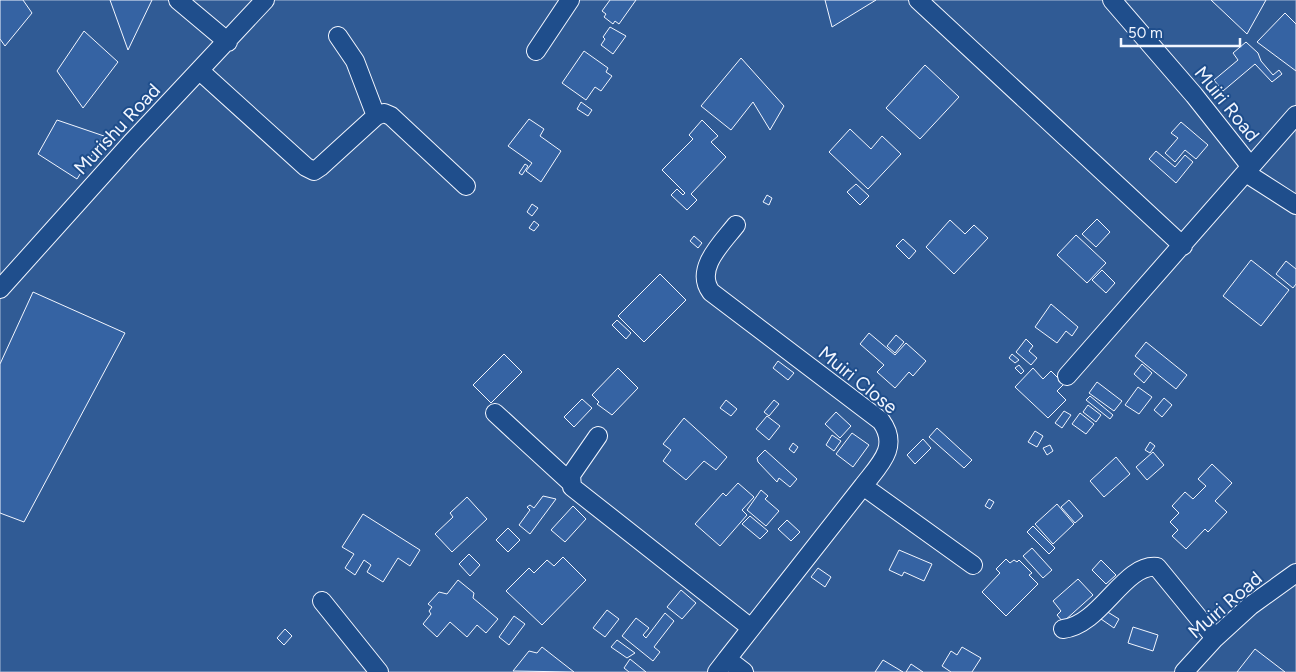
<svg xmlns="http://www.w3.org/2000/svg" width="1296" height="672" viewBox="0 0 1296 672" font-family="Figtree,sans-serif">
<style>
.built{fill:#305b95;stroke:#a8bbd7}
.building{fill:#3563a3;stroke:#f2f6ff}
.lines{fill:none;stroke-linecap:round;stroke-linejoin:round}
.minor-casing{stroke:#f2f6ff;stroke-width:20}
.minor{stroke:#1f4e8c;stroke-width:18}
.labels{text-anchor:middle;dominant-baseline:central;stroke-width:4;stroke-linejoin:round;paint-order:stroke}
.street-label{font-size:19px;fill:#f2f6ff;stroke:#1f4e8c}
</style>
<rect width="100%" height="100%" fill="#1f4e8c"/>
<path class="built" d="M0,0H1296V672H0Z"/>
<path class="building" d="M0,0H23L32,13L5,46L0,39Z
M110,0H152L128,50Z
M610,0H636L619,24L615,21L613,24L604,17L606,14L602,11Z
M825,0H876L832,27Z
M1211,0H1266L1247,34Z
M1285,13L1296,24V71L1257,42Z
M610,27L626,36L613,54L601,45L605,39L603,37Z
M84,31L118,62L83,108L57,71Z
M1246,42L1258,53L1261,61L1273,75L1279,70L1282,74L1272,82L1255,64L1223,91L1214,80L1238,60L1233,53Z
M584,51L608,68L606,72L612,76L601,91L595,87L586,100L562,83Z
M741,58L784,106L770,130L753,102L731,130L701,106Z
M925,65L959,97L920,139L886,108Z
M581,102L592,110L588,116L577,109Z
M529,119L544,129L540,136L561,151L541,182L526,171L532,163L508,146Z
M57,120L104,136L77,179L38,154Z
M702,120L718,136L711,142L726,157L691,194L697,200L687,210L671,195L677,189L683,195L685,193L662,170L693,139L689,135Z
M1181,122L1208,145L1196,159L1185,150L1175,162L1165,153L1178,138L1171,133Z
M850,129L871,149L882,136L901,154L868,189L829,152Z
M1156,151L1175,167L1185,155L1193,162L1176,183L1149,159Z
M525,164L528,166L522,175L519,173Z
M856,184L869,196L860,205L847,192Z
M767,195L772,198L769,205L763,202Z
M532,204L538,208L532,216L527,212Z
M1097,219L1110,232L1096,247L1082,234Z
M950,220L965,234L974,225L988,238L954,274L926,247Z
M534,221L539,225L534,231L529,228Z
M1076,235L1106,263L1087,283L1057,255Z
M694,236L702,243L698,248L690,241Z
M903,239L916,251L909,259L896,246Z
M1251,260L1289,290L1261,326L1223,296Z
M1286,261L1296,269V284L1293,288L1276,274Z
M1102,270L1115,283L1106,293L1092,280Z
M660,274L686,300L644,342L618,316Z
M33,292L125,333L24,522L0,513V364Z
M1051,304L1078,327L1072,336L1066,331L1057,343L1035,327Z
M617,320L631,333L626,339L612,325Z
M869,333L895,355L906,343L926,361L913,376L909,372L895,388L877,372L884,365L860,344Z
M896,335L904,342L895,353L887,346Z
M1026,339L1033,346L1029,351L1037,358L1031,365L1016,352Z
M1146,342L1187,375L1176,389L1135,356Z
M504,354L522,372L491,403L473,385Z
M1012,354L1019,360L1015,363L1009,358Z
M778,361L794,373L788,380L773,368Z
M1142,364L1152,373L1144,383L1134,374Z
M1019,365L1024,371L1021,374L1015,368Z
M618,368L638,388L612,415L597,404L599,402L592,395Z
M1033,368L1043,379L1051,371L1064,384L1057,391L1066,400L1048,418L1015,387Z
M1097,382L1122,401L1114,411L1089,393Z
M1138,387L1152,397L1139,414L1125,405Z
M1090,396L1113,415L1110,419L1086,400Z
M1164,398L1172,405L1162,417L1154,410Z
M582,399L592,408L574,427L564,417Z
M726,400L737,409L731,416L720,408Z
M774,400L779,404L769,416L764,412Z
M1088,405L1101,415L1096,422L1083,412Z
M1064,411L1071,415L1062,428L1055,423Z
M836,412L851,426L840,438L825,424Z
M1080,413L1094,424L1086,434L1072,424Z
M767,416L780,426L769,440L756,429Z
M684,418L727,457L716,470L704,461L686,480L663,461L671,450L663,444Z
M937,428L972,460L964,468L929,437Z
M1035,431L1043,436L1037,447L1028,442Z
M852,433L869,445L853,467L836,454Z
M832,435L841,441L834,451L826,445Z
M923,439L931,448L915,464L907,455Z
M1150,442L1155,446L1150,453L1145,450Z
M793,443L798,447L794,453L789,449Z
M1050,445L1053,451L1047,455L1043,448Z
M765,450L797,479L790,487L779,478L777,482L758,462L757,458Z
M1153,452L1164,465L1147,480L1136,467Z
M1116,457L1130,474L1104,497L1090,481Z
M1212,464L1232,483L1215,501L1227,512L1208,532L1205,529L1186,549L1172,536L1178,530L1170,522L1179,513L1172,506L1185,492L1193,499L1206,486L1198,479Z
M738,483L754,497L742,510L747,515L720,546L695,524L723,493L726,496Z
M761,490L768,496L765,499L779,511L766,526L747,510Z
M543,496L556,499L530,534L519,525L530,510L527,507L530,505L534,508Z
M467,497L487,519L452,552L435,534L453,517L450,513Z
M989,499L994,502L990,509L985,506Z
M1069,500L1083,516L1075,523L1061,507Z
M1057,504L1074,524L1053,544L1035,524Z
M573,506L586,519L565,542L551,530Z
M363,514L420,550L410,566L398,558L383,582L367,572L371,565L364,560L355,575L345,568L354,554L342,547Z
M750,516L768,531L760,539L742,524Z
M787,520L800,532L791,541L778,529Z
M1033,526L1055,548L1049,554L1027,532Z
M508,528L520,540L508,552L496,540Z
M1032,548L1052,570L1043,578L1023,556Z
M899,550L932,564L924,581L904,572L902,576L889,570Z
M469,554L480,565L470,576L459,564Z
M563,557L586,580L542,625L506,591L529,568L534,573L547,560L554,566Z
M1006,559L1010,563L1014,560L1017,562L1019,560L1032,573L1029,575L1038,584L1006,616L982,592L1000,573L996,569Z
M1101,560L1116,575L1106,584L1092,570Z
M818,568L831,577L825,587L811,577Z
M1078,579L1093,595L1063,622L1057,615L1061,611L1053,601Z
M458,580L474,593L473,598L498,619L486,633L477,625L467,637L450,622L437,637L423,624L431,614L429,611L432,607L428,604L439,592L447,594Z
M681,590L696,603L682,619L667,607Z
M607,610L619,619L605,637L593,628Z
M1106,611L1119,619L1114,628L1101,619Z
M665,613L674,621L654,647L660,652L653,661L622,636L636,618L649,628L643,635L646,638Z
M514,616L525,624L509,645L499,637Z
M1133,627L1158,635L1153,651L1128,643Z
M285,629L292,636L284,645L277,638Z
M617,640L635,653L627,658L611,647Z
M542,647L574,672L513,671L529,651L537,653Z
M962,647L981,658L972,672H951L942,666L951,651L957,655Z
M1255,649L1285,672H1237Z
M630,659L646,672H629L624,668Z
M883,660L903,672H875Z
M911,664L923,672H906Z"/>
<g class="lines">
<defs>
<path id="minor" d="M178,0L228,42
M918,0L1183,246
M1112,0L1194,95L1251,167
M338,36L355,61L376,116
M536,51L570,0
M200,71L306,167L314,171L320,167L376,116L384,113L391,116L466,186
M1246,173L1296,205
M0,289L132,142L265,0
M1067,376L1296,115
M495,413L570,482
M598,436L571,475L572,487L751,628
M863,486L973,565
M322,601L379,672
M1063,629C1101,625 1124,563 1157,567L1215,638
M727,659L863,486C879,465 900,447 881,421L711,292C694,269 722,243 736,225
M717,672L727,659L744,672
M1184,672L1215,638L1250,606L1296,573"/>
</defs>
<use href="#minor" class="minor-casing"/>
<use href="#minor" class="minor"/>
</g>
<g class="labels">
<g class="street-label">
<text transform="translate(1227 104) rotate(51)">Muiri Road</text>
<text transform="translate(117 129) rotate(-47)">Murishu Road</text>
<text transform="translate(858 380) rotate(39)">Muiri Close</text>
<text transform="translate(1225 605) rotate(-41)">Muiri Road</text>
</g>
</g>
<path d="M1121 38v8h119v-8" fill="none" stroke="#f2f6ff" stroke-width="2.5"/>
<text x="1128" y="38" font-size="15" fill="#f2f6ff" stroke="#1f4e8c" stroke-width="4" paint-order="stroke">50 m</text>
</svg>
